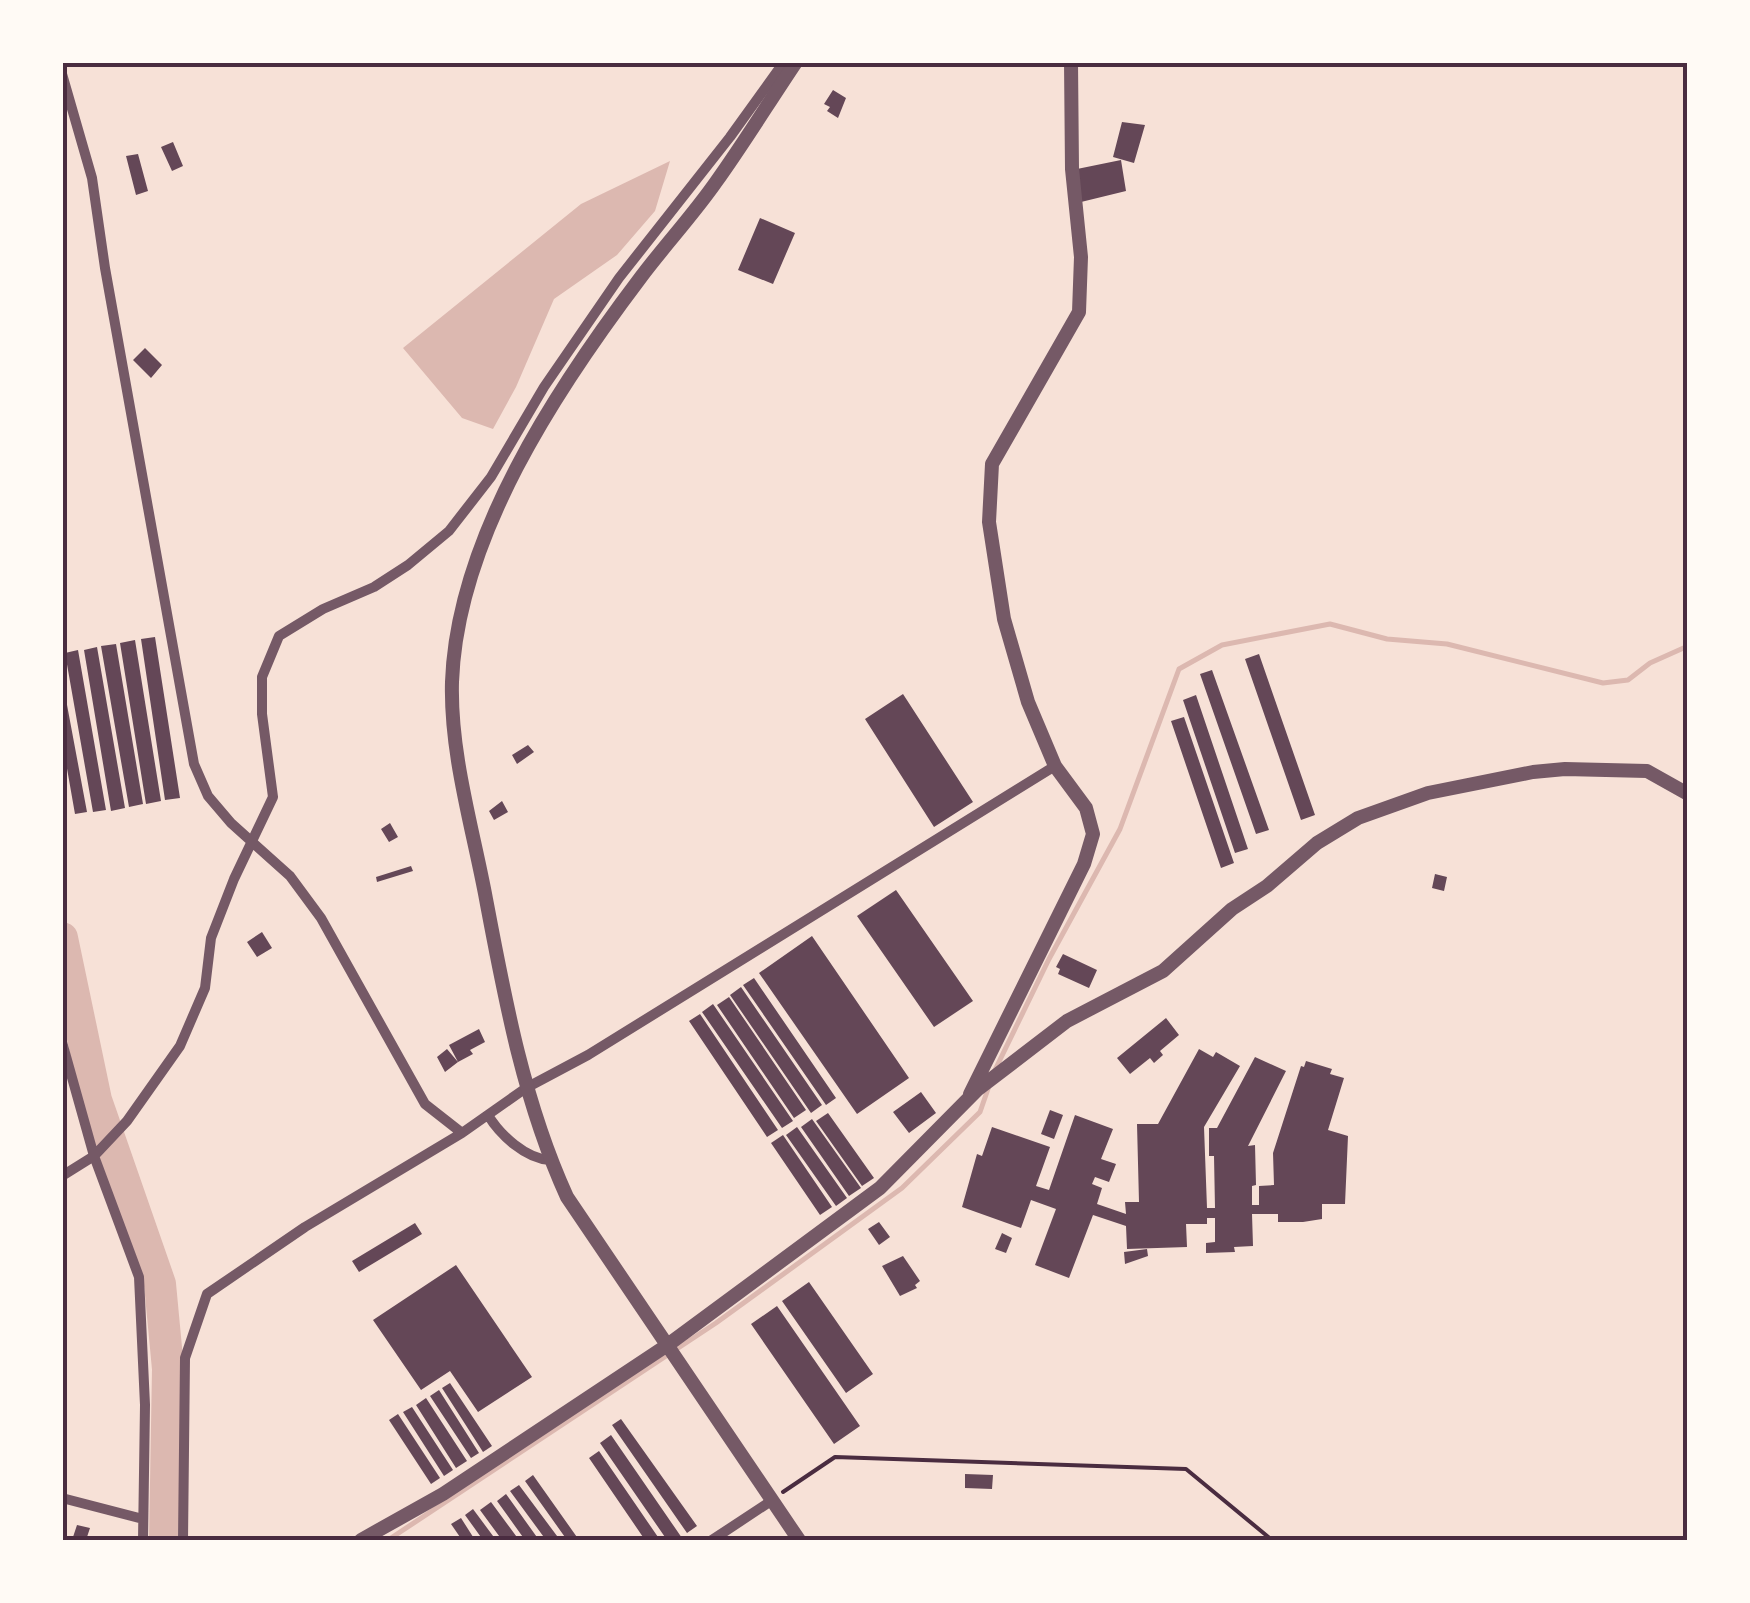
<svg xmlns="http://www.w3.org/2000/svg" width="1750" height="1603" viewBox="0 0 1750 1603" font-family="'Noto Serif',serif">
<style>
.water{fill:#dcb8b0}
.lines{fill:none;stroke-linecap:round;stroke-linejoin:round}
.stream{stroke:#dcb8b0;stroke-width:5}
.river{stroke:#dcb8b0;stroke-width:32}
.building{fill:#644757}
.path{stroke:#4a2c40;stroke-width:4}
.minor{stroke:#755966;stroke-width:10}
.tertiary{stroke:#755966;stroke-width:14}
.neatline{fill:none;stroke:#4a2c40;stroke-width:4}
</style>
<rect width="100%" height="100%" fill="#f7e1d7"/>
<path class="water" d="M670,161L655,211L617,255L554,299L516,387L493,429L462,418L403,348L581,204Z"/>
<g class="lines">
<path class="stream" d="M995,1070L1049,959L1120,829L1179,669L1222,645L1330,624L1387,639L1447,644L1603,683L1628,680L1650,663L1688,646
M388,1540L716,1323L902,1188L980,1112L989,1086"/>
<path class="river" d="M62,938L96,1100L160,1284L168,1369L165,1540"/>
</g>
<path class="building" d="M833,90L846,98L838,118L827,111L830,107L824,104Z
M1122,122L1145,125L1134,163L1113,157Z
M173,142L183,166L172,171L161,147Z
M138,154L148,191L136,195L126,156Z
M1121,160L1126,191L1081,202L1077,169Z
M760,218L795,233L773,284L738,270Z
M145,348L162,365L151,378L133,360Z
M155,637L180,798L165,800L141,639Z
M135,640L161,801L146,804L120,643Z
M116,644L143,804L129,807L101,646Z
M97,647L125,808L111,811L84,650Z
M78,650L106,810L93,812L65,653Z
M1259,654L1315,815L1301,820L1245,659Z
M1212,670L1269,830L1256,834L1200,674Z
M62,678L87,812L75,814L62,740Z
M903,694L973,802L934,827L865,719Z
M1196,695L1248,849L1235,853L1183,700Z
M1184,717L1234,863L1221,868L1171,721Z
M528,745L534,752L517,764L512,755Z
M502,801L508,812L494,820L489,811Z
M390,823L398,837L389,842L381,829Z
M411,866L413,871L377,882L376,877Z
M1435,874L1447,877L1444,891L1432,888Z
M896,890L973,1001L934,1027L857,916Z
M262,932L272,948L257,957L247,942Z
M812,936L909,1078L857,1114L759,973Z
M1063,954L1097,970L1089,988L1058,974L1060,969L1056,967Z
M754,978L836,1098L826,1105L743,985Z
M741,987L822,1105L811,1113L730,995Z
M729,997L806,1110L794,1118L717,1005Z
M713,1004L793,1121L782,1128L702,1012Z
M700,1014L778,1130L767,1137L689,1021Z
M1166,1018L1179,1035L1160,1051L1163,1055L1154,1063L1150,1058L1130,1074L1117,1058Z
M479,1029L485,1042L470,1050L473,1054L458,1062L449,1045Z
M447,1049L458,1062L445,1072L437,1057Z
M1199,1049L1213,1057L1216,1052L1240,1066L1204,1127L1207,1208H1215L1214,1156H1209V1128H1217L1255,1057L1286,1071L1248,1146L1255,1145L1256,1185L1252,1186V1205H1259V1186L1274,1185L1273,1153L1301,1066L1304,1067L1306,1061L1332,1069L1330,1074L1344,1078L1328,1130L1348,1136L1345,1204H1322V1219L1303,1222H1278V1214H1252L1253,1246L1234,1247L1235,1252L1206,1253V1243L1215,1242V1218H1207V1224H1186L1187,1247L1127,1249L1126,1226L1093,1215L1069,1278L1035,1265L1056,1209L1031,1200L1021,1228L962,1207L977,1154L982,1156L992,1127L1050,1147L1036,1186L1049,1190L1075,1115L1113,1129L1101,1159L1116,1164L1109,1182L1095,1177L1092,1184L1102,1188L1097,1204L1126,1214L1125,1202H1139L1137,1124H1158Z
M921,1092L936,1113L909,1133L893,1112Z
M1050,1110L1063,1115L1054,1139L1041,1134Z
M828,1113L874,1178L862,1186L816,1121Z
M812,1119L861,1188L849,1196L801,1127Z
M797,1127L847,1198L836,1206L786,1135Z
M783,1135L832,1207L820,1215L771,1143Z
M879,1222L890,1237L879,1245L868,1229Z
M415,1223L422,1234L359,1272L352,1261Z
M1002,1233L1012,1238L1006,1253L995,1249Z
M1147,1249L1148,1256L1125,1264L1124,1252Z
M903,1256L920,1281L915,1285L917,1288L900,1296L882,1266Z
M456,1265L532,1377L478,1412L450,1371L421,1390L373,1320Z
M809,1282L873,1374L846,1393L782,1301Z
M777,1306L860,1426L834,1444L751,1324Z
M450,1383L492,1446L483,1452L442,1388Z
M439,1390L479,1453L471,1458L430,1396Z
M426,1398L467,1461L456,1468L416,1405Z
M412,1407L453,1470L444,1476L403,1412Z
M398,1414L440,1478L431,1484L389,1420Z
M621,1419L697,1526L687,1533L612,1425Z
M611,1435L682,1538L679,1540H667L600,1443Z
M599,1451L660,1540H645L589,1458Z
M965,1474L993,1475L992,1489L965,1488Z
M533,1475L579,1540H567L525,1481Z
M519,1485L560,1540H546L510,1491Z
M506,1494L539,1540H525L497,1501Z
M491,1502L519,1540H502L480,1510Z
M473,1509L496,1540H483L465,1515Z
M461,1518L475,1540H462L451,1524Z
M77,1525L90,1528L86,1540H72Z"/>
<g class="lines">
<path class="path" d="M783,1492L835,1457L1186,1469L1272,1540"/>
<path class="minor" d="M62,74L92,178L105,268L194,764L208,796L231,823L290,876L321,918L425,1104L462,1133
M62,1042L94,1156L139,1277L145,1405L143,1540
M488,1115C500,1135 526,1159 550,1160
M62,1176L94,1156L127,1121L180,1046L205,988L211,938L234,879L273,797L262,714V677L279,636L323,609L374,587L408,565L449,531L491,477L544,387L619,278L730,137L784,62
M62,1498L143,1519
M183,1540L185,1358L207,1294L305,1227L462,1133L526,1088L588,1055L1055,766
M712,1540L771,1501"/>
<path class="tertiary" d="M796,62C769,102 744,143 716,182C693,215 665,245 641,277C557,388 457,538 452,682C450,754 473,829 486,899C505,1000 524,1103 567,1197L799,1540
M970,1094L1084,864L1093,834L1086,808L1055,766L1028,702L1004,619L989,522L992,464L1079,312L1081,257L1072,169L1071,62
M361,1540L443,1494L669,1344L880,1188L977,1090L1067,1021L1163,971L1232,909L1267,886L1317,843L1358,818L1428,793L1533,772L1565,769L1647,771L1688,794"/>
</g>
<rect width="1750" height="1603" fill="none" stroke="#fffaf5" stroke-width="130"/>
<rect x="65" y="65" width="1620" height="1473" class="neatline"/>
</svg>
